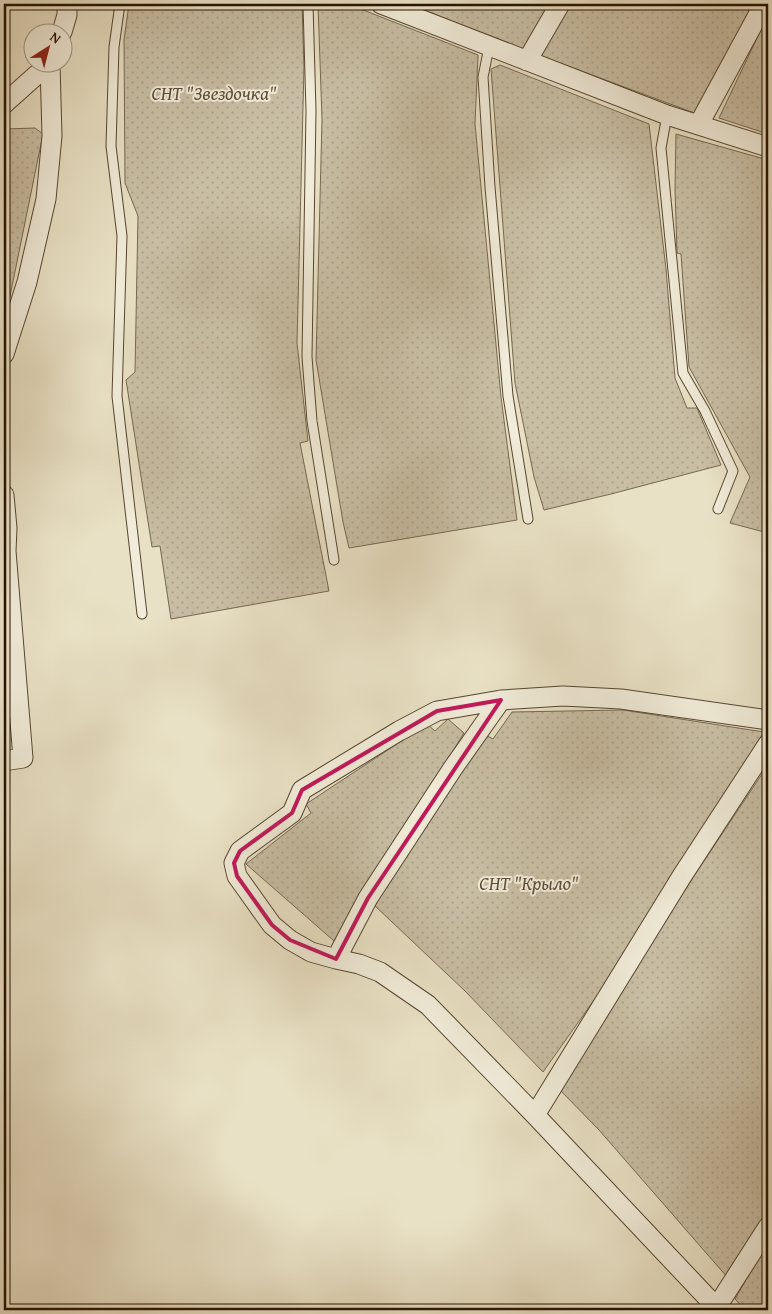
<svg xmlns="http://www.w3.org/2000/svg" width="772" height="1314" viewBox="0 0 772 1314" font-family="'Gentium Book Plus',serif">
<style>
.garden{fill:url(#garden-dots);stroke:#766852}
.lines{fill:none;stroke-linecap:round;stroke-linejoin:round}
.lane-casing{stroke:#564631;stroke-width:11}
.street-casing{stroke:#564631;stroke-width:21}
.lane{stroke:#f1ecd9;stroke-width:9}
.street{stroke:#f1ecd9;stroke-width:19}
.marked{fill:none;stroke:#c2185b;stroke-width:4;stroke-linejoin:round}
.labels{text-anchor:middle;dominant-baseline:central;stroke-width:4;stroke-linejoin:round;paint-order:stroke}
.park-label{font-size:19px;font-style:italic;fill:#5e4e39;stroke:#f1ecd9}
</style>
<defs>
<pattern id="garden-dots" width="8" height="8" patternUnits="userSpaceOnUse" patternTransform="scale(1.25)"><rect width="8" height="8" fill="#c8bea4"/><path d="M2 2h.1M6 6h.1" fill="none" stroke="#aca28b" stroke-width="1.8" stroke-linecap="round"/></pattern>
</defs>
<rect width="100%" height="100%" fill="#e9e1c5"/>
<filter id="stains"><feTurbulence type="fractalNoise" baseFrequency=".004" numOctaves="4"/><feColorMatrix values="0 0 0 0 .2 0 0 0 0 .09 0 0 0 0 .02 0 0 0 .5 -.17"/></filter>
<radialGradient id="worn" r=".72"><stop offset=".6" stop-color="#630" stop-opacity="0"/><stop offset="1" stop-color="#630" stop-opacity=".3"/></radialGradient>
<path class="garden" d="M129,4H302L304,67L297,343L308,441L300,443L329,591L171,619L160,546L152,547L126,380L135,372L138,216L125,183L124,40Z
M318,4H348L478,55L475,124L501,397L517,520L349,548L343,522L316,360L322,119Z
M409,4H552L526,51Z
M570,4H754L697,114L541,56Z
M768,15V134L719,118Z
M500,65L649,124L666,269L675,378L687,408H697L721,465L611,494L544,510L534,477L515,383L491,69Z
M35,128L43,134L8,306L4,309V129Z
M676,134L768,160V533L730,523L750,477L689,367L681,254L677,253L675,189Z
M623,710L764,732L599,993L543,1072L465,991L374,905L484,734L493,739L512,712Z
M448,719L464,733L334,941L246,864L311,813L306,804L427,724L435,731Z
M768,765V1209L728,1278L599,1130L558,1088L698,870Z
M768,1241V1310H745L735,1299Z"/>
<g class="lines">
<defs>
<path id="lane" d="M120,4L114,47L111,146L122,236L117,396L142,614
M308,4L311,111L307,357L312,421L334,560
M489,47L483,77L490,187L508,396L528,519
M667,115L661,148L683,373L705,411L733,471L718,509"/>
<path id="street" d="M381,4L667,115L768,147
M62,32L67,15V4
M527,61L560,4
M4,104L51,62
M699,124L764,4
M4,354L27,282L46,199L52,136L50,64
M4,495L7,528L6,551L23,758L4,761
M336,959L311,952L290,940L272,925L237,876L234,863L240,851L292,813L302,790L399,731L437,711L501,700
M535,1115L682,876L768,744
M716,1308L768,1227
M719,1310L535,1115L428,1005L380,972L359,964L336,959L368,898L453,768L501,700L563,696L621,699L768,720"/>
</defs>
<use href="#lane" class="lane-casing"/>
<use href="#street" class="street-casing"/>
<use href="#lane" class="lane"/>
<use href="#street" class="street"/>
</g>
<path class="marked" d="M501,700L368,898L336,959L290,940L272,925L237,876L234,863L240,851L292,813L302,790L437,711Z"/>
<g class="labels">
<g class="park-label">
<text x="214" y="93">СНТ "Звездочка"</text>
<text x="529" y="883">СНТ "Крыло"</text>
</g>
</g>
<rect width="772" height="1314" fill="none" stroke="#e9e1c5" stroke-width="20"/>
<rect x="5" y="5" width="762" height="1304" fill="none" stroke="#251200" stroke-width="2.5"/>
<rect x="10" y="10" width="752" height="1294" fill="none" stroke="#251200"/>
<g transform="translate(48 48) rotate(36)"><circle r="24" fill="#f1ecd9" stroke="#9f9582"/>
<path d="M0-4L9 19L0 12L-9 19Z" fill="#8f2418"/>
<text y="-8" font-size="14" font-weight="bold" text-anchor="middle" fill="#251200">N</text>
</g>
<rect width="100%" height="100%" filter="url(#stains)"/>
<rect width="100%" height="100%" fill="url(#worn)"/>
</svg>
